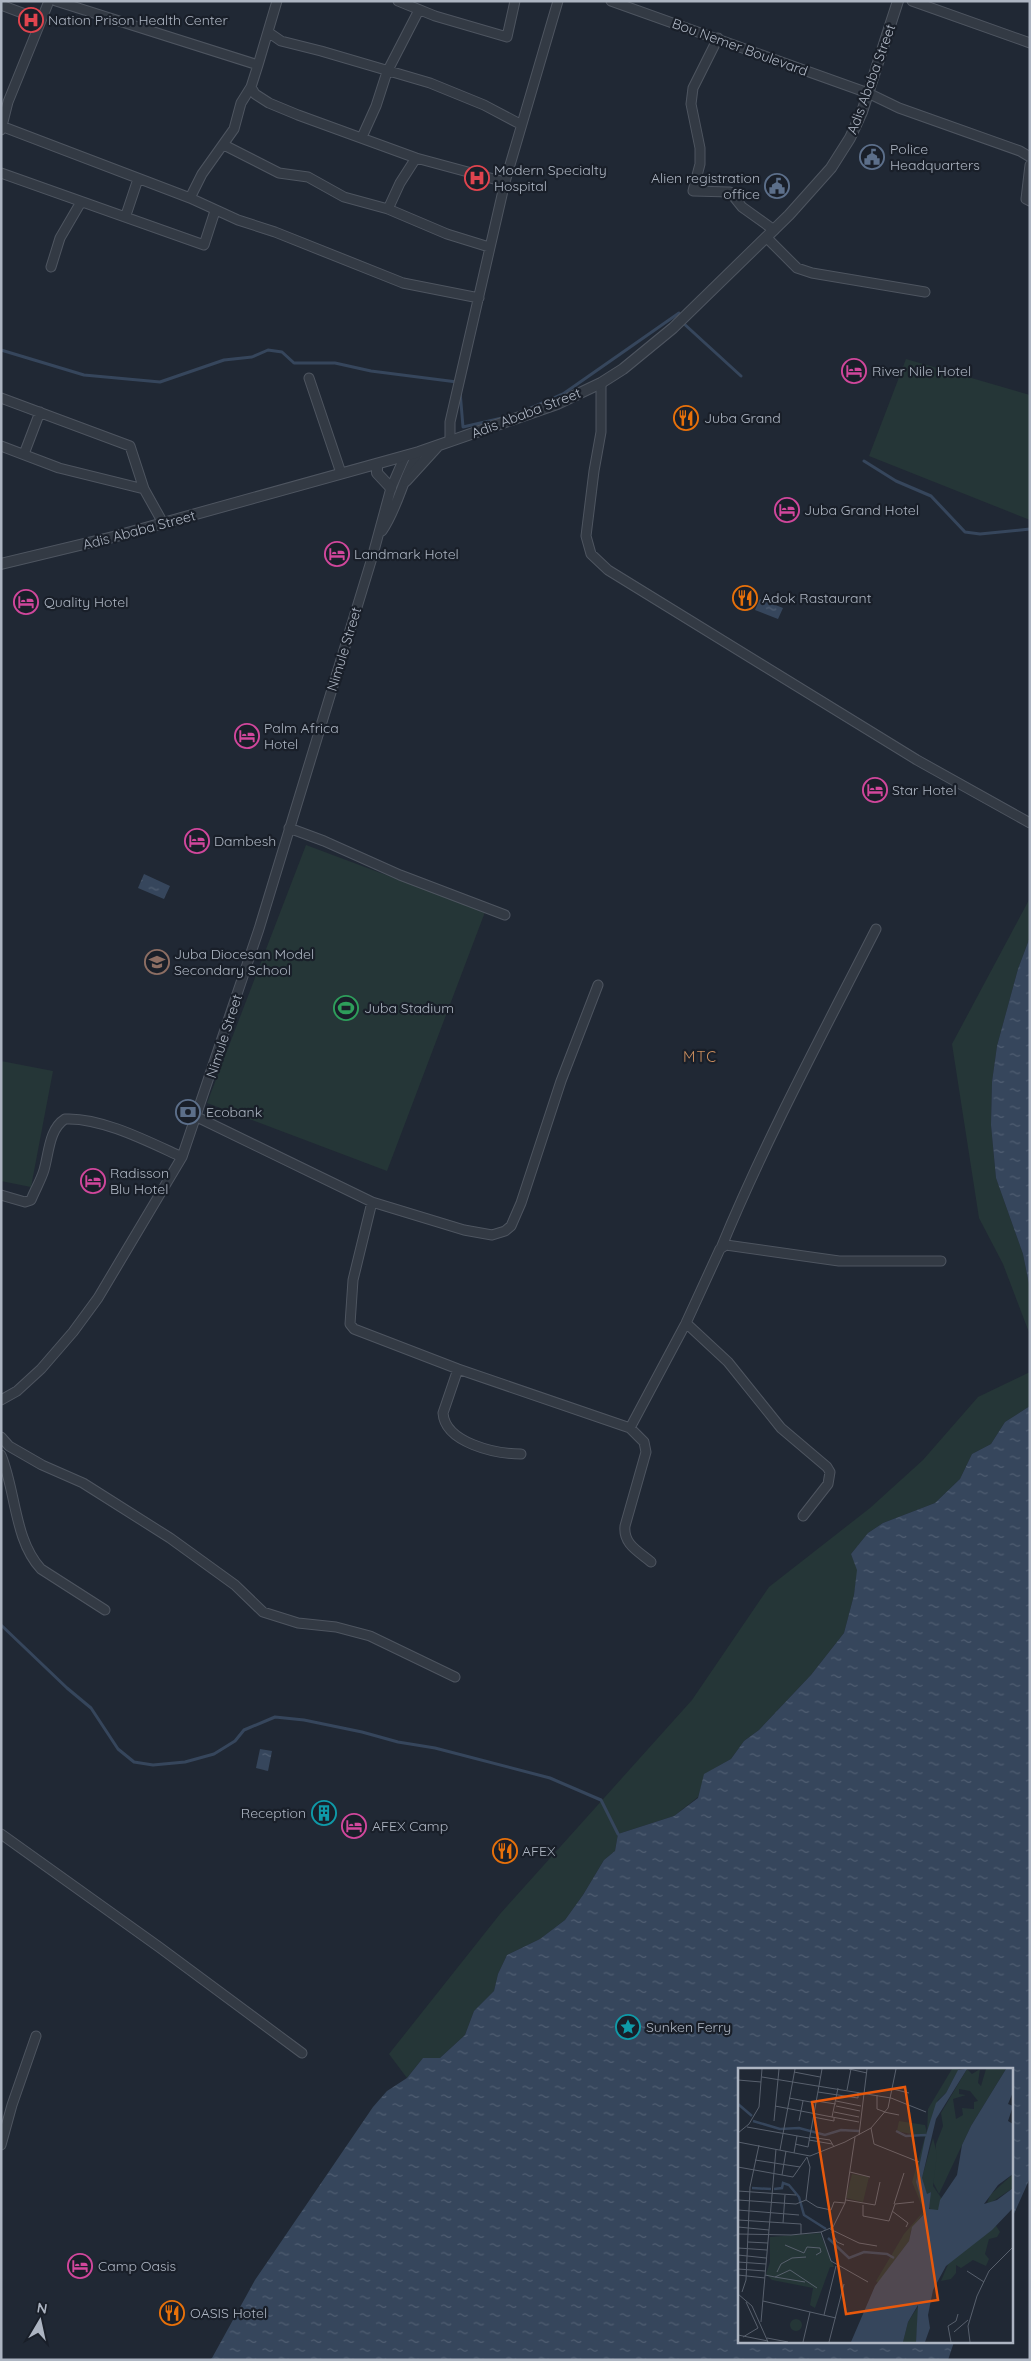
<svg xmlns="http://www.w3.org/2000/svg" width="1031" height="2361" viewBox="0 0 1031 2361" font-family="Quicksand,sans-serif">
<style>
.green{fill:#253637}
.water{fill:url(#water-ripples)}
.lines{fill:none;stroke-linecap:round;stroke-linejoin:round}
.stream{stroke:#36465c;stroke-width:3}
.minor-casing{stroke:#4e5560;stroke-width:11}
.tertiary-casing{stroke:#4e5560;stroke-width:12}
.minor{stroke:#333a44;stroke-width:9}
.tertiary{stroke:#333a44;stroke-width:10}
.labels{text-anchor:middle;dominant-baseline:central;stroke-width:4.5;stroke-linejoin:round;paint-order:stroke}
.poi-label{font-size:14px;fill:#adb5c2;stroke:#191f29;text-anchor:start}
.street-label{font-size:14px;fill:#adb5c2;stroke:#191f29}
.neighbourhood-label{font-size:15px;letter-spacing:1px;fill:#cb8e5e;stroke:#191f29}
.inset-river{fill:none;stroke:#36465c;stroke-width:2.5}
.inset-road{fill:none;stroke:#58606d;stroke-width:1}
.view{fill:#e8590c;fill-opacity:0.15;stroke:#e8590c;stroke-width:2.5}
.inset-edge{fill:none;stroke:#adb5c2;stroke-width:2.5}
</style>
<defs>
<pattern id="water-ripples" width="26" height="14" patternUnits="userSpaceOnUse" patternTransform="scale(1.25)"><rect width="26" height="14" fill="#36465c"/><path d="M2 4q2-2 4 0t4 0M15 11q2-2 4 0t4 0" fill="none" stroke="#505e72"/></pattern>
</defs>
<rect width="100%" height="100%" fill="#202834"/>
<path class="green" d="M906,359L1030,395V520L869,456Z
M306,845L485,912L387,1171L207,1103Z
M1030,898V937L1018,969L997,1046L992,1082L991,1125L996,1178L1023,1254L1030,1289V1335L1003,1264L979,1218L952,1044Z
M1,1061L53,1071L31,1187L1,1181Z
M1030,1372V1406L1005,1422L991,1444L972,1454L960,1479L935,1503L883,1523L868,1533L851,1554L858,1570L854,1595L844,1633L811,1675L759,1730L744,1741L731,1759L705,1774L698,1797L674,1816L618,1834L615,1851L604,1860L583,1895L565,1920L540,1939L507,1955L498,1974L494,1991L474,2011L465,2035L440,2058H423L407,2078L389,2054L500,1914L692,1700L769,1587L870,1508L923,1460L978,1397Z"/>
<path class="water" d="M760,599L783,608L778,619L755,610Z
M144,874L170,886L164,899L138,888Z
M1030,937V1289L1023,1254L996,1178L991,1125L992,1082L997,1046L1018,969Z
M1030,1406V2178L1013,2216L1012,2070H740V2342H954L948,2360H209L212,2358L255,2280L373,2107L387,2091L407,2078L423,2058H440L465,2035L474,2011L494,1991L498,1974L507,1955L540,1939L565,1920L583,1895L604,1860L615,1851L618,1834L674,1816L698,1798L704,1774L731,1759L744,1741L759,1730L811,1675L844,1633L854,1595L857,1570L851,1554L868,1533L883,1523L935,1503L960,1479L972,1454L991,1444L1005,1422Z
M260,1749L272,1751L268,1771L256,1768Z"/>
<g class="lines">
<path class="stream" d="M682,322L741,376
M1,350L84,375L160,382L224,360L252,357L268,350L282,352L294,363H335L371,371L457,382
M460,391L463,427L502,418
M524,411L563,394L679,313
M864,461L896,481L931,496L965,532L980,534L1030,529
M1,1625L67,1688L91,1708L118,1749L134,1762L153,1765L185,1762L214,1754L235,1741L244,1730L275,1717L304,1720L362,1732L398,1742L435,1748L550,1778L601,1800L618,1834"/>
<defs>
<path id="minor" d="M56,1L258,65
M398,1L435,16L507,37L515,1
M611,1L868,93L899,108L1020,151L1030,157
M912,1L1030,43
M1,5L41,20
M268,32L281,41L321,51L430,83L484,105L520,124
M718,38L693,88L691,104L700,148V164L693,191L730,192L742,207L774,230
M251,87L255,94L269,103L298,115L416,158L505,182
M1,126L190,198L202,174L234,129L241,103L251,87L258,65L277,1
M1,130L8,102L49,1
M362,137L376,106L387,72L419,10
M224,145L279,173L308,177L344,197L388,209L447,234L489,247
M1030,165L1026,199L1030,201
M1,173L204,245L215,211
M190,198L238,220L275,232L403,283L479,298
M388,209L400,183L416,158
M126,215L138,179
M767,238L797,268L812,273L925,292
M51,267L60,238L81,202
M309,378L341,473
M601,383V432L594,471L586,536L591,554L608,570L917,760L1030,823
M1,398L130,446L144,489L163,523
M450,441V422L505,182L558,1
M1,446L59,468L144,489
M24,454L40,412
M382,531C399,506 403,476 419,452
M289,828L324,841L400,875L505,915
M197,1117L372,1202L464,1230L492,1235L505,1231L511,1226L521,1203L561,1081L598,985
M1,1195L25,1202L31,1200C35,1190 41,1180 44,1170C49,1153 49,1129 65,1119C101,1117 149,1142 182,1157
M372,1202L353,1280L350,1324L354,1329L458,1369L630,1428L686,1323L720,1249L726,1245L839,1261H941
M721,1248C766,1139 822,1035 876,929
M686,1323L728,1362L781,1428L827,1467L830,1472L828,1484L803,1516
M458,1369L443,1413C445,1443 496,1454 521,1454
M1,1400L17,1391L41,1369L73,1332L98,1298L182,1157L259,929L372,558L391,488L405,456
M630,1428L644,1442L646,1452L625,1526C623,1544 638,1551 651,1562
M1,1437L9,1446L42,1465L83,1483L170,1538L235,1585L263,1612L298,1623L336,1627L370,1636L455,1677
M1,1455C16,1491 14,1540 41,1569L105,1610
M1,1834L159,1947L302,2053
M1,2145L12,2105L36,2036"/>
<path id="tertiary" d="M377,464V473L391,488
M406,481L437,447
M1,564L113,537L419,452L557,404L601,383L623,369L673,328L789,215L831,168L850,138L862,112L898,1"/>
</defs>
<use href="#minor" class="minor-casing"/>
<use href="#tertiary" class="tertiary-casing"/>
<use href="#minor" class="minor"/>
<use href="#tertiary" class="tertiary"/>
</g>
<defs>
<symbol id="hospital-ring" viewBox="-11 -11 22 22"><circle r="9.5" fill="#191f29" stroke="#e0444e" stroke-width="1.5"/><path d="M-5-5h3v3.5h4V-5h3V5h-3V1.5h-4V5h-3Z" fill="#e0444e"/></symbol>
<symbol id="civic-ring" viewBox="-11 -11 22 22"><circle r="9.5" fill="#191f29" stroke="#5c6f8a" stroke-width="1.5"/><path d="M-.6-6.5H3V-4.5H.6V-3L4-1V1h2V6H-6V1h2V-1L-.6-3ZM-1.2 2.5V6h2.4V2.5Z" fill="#5c6f8a"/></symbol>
<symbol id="hotel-ring" viewBox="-11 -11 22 22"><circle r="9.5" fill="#191f29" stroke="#d1479c" stroke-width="1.5"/><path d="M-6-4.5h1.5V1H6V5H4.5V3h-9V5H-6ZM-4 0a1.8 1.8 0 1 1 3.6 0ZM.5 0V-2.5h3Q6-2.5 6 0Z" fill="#d1479c"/></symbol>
<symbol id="restaurant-ring" viewBox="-11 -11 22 22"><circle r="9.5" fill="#191f29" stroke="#e8710a" stroke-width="1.5"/><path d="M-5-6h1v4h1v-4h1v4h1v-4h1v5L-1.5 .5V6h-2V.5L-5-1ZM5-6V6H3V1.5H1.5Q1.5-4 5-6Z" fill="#e8710a"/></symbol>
<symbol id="school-ring" viewBox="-11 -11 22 22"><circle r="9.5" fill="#191f29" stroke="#8d6e63" stroke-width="1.5"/><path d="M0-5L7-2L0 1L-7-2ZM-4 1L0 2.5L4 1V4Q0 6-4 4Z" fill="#8d6e63"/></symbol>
<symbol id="stadium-ring" viewBox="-11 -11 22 22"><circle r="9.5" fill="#191f29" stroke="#2e9e5b" stroke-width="1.5"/><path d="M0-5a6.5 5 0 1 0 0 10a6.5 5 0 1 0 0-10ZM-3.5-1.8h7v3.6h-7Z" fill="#2e9e5b"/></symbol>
<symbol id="bank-ring" viewBox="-11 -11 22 22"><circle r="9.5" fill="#191f29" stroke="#5c6f8a" stroke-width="1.5"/><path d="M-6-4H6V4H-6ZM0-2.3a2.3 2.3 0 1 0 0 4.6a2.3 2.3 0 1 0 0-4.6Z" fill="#5c6f8a"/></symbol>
<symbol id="building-ring" viewBox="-11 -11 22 22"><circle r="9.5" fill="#191f29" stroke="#0f9aa8" stroke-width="1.5"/><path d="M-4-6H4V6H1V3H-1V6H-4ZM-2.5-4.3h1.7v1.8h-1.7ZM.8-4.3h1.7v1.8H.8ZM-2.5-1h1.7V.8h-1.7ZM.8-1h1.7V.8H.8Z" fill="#0f9aa8"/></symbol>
<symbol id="sight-ring" viewBox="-11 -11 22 22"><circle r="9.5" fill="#191f29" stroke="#0f9aa8" stroke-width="1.5"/><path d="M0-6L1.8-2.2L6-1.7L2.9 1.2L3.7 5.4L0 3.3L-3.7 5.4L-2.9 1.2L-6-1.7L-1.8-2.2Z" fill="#0f9aa8"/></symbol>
</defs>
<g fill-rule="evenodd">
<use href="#hospital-ring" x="17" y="6" width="28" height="28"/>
<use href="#civic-ring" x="858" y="143" width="28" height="28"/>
<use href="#hospital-ring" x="463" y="164" width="28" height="28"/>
<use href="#civic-ring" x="763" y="172" width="28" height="28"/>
<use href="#hotel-ring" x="840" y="357" width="28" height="28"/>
<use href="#restaurant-ring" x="672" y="404" width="28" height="28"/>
<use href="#hotel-ring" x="773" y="496" width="28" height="28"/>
<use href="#hotel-ring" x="323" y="540" width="28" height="28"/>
<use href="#restaurant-ring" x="731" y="584" width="28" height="28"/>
<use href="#hotel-ring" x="12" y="588" width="28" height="28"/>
<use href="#hotel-ring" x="233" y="722" width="28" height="28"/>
<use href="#hotel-ring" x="861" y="776" width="28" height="28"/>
<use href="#hotel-ring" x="183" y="827" width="28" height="28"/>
<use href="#school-ring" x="143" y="948" width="28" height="28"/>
<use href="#stadium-ring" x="332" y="994" width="28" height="28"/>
<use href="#bank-ring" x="174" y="1098" width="28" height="28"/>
<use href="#hotel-ring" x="79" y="1167" width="28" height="28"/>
<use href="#building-ring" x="310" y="1799" width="28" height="28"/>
<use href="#hotel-ring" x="340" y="1812" width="28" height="28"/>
<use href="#restaurant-ring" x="491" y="1837" width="28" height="28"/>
<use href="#sight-ring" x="614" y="2013" width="28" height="28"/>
<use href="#hotel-ring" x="66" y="2252" width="28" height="28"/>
<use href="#restaurant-ring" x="158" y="2299" width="28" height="28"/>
</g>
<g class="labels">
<g class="poi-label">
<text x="48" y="20">Nation Prison Health Center</text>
<text x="890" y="149">Police<tspan x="890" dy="16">Headquarters</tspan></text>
<text x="494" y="170">Modern Specialty<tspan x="494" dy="16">Hospital</tspan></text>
<text x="760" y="178" text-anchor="end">Alien registration<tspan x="760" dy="16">office</tspan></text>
<text x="872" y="371">River Nile Hotel</text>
<text x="704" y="418">Juba Grand</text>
<text x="804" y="510">Juba Grand Hotel</text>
<text x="354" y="554">Landmark Hotel</text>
<text x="762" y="598">Adok Rastaurant</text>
<text x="44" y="602">Quality Hotel</text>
<text x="264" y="728">Palm Africa<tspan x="264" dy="16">Hotel</tspan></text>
<text x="892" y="790">Star Hotel</text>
<text x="214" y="841">Dambesh</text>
<text x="174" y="954">Juba Diocesan Model<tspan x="174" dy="16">Secondary School</tspan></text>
<text x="364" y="1008">Juba Stadium</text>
<text x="206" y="1112">Ecobank</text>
<text x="110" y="1173">Radisson<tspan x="110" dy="16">Blu Hotel</tspan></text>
<text x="306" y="1813" text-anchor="end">Reception</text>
<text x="372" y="1826">AFEX Camp</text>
<text x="522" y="1851">AFEX</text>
<text x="646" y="2027">Sunken Ferry</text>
<text x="98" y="2266">Camp Oasis</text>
<text x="190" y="2313">OASIS Hotel</text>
</g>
<g class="street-label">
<text transform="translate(740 47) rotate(20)">Bou Nemer Boulevard</text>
<text transform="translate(871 79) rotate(-70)">Adis Ababa Street</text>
<text transform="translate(526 413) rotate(-21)">Adis Ababa Street</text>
<text transform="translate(139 530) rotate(-15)">Adis Ababa Street</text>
<text transform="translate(344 649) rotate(-73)">Nimule Street</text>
<text transform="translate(224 1036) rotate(-72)">Nimule Street</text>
</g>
<g class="neighbourhood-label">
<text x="700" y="1056">MTC</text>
</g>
</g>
<g transform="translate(738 2068)">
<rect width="275" height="275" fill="#202834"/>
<path d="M161,53L187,57L189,65L178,114L187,143L173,162L171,173L140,215L138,213L166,166L186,143L174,114L187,69L159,63ZM114,106L131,109L125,134L108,130ZM52 257a6 6 0 1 1 12 0a6 6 0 1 1-12 0Z" fill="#253637"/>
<path d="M229,1L234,6L242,1L240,15L243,18L248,1H268L233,58L201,126L195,114L198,76L205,58L203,45ZM221,21L232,23L240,33L236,34V41L224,40L225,47L218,51L215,31L228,27L221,26ZM257,156L262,164L259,169L251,171L247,186L251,191L248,198L235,192L223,200L218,197V205L213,211L203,213L211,194Z" fill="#253637" fill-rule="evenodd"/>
<path d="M214,1H221L208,25L200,32L189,65L190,41ZM195,70L199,86L195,118L204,131L200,143L194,144L189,136L193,124L189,126L183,113ZM275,106V120L248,138L252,127ZM181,237L178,274H165L170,254Z" fill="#253637"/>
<path d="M82,165L96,199H92L77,240L72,237L75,220L34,212L28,206L32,194V169Z" fill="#253637"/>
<path d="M229,1L198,51L184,110L189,126L193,124L191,141L200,142L202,132L219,107L224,77L233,58L268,1H275V24L270,36L275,38L270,53L275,56V106L260,117L246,136L259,132L275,120V140L254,162L208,198L195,222L190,247L192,260L187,274H178L180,237L170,254L165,274H113L137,218L171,173L174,159L187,145L178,114L187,70L198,35L208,25L220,2Z" fill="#36465c"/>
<path class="inset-river" d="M0,36L14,48M15,53L42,61L61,60L87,67L103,62L121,63M158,63L168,68L188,67M14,120L33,121M36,121L44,120L45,115L51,117L61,129L66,147L88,161M90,170L111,190L126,184L149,186L156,190"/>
<path class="inset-road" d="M111,1L129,5M56,4L82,9M24,9L153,30L188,44M0,12L23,14M155,21L171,25M109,22L113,1M80,24L120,30V24M139,27V41L147,44M51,30L78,35M78,33L98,36M98,33L123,38M37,38L94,49L100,20M98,38L122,43M96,44L121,49M146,44L161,47M75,49L96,53V50M94,49L121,54M36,53L41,1M61,53L65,33M9,59L71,70M133,60L136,76L181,94M0,65L11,56L21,39L24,1M121,67L129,1M72,69L92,72L96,79M71,72L94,76M0,74L72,88L107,74L133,60L150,40L158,1M57,76L70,79L84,1M42,82L57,1M56,85L59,68M69,89L72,99L68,132L79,139L93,142L96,134L107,135M17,92L62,99M0,99L55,109L69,89M112,104L132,109M44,107L48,83M0,123L58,127M0,132L58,136L68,132M108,132L137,137L142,114M156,136L166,105M125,137V148L151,153L157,136L176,134M0,142L61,147M154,143L170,155L168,159M0,152L63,156V166M45,155L47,127M0,159L31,162M92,161L121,175L139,178M83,164L93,193L130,214M94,164L99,174L106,177M0,166L53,167L83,164L95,159L107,135L117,69M10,174L30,175M47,177L66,185L69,179L82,180L83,184L78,187M0,180L29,182M0,187L28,190M0,194L28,196M0,201L27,203M229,203L246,214M39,204L43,196L54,190L68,189M0,207L27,210M27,207L37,209L52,202L79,220M37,209L67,214M4,224L8,212L12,119L21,77M0,226L14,238L30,274M25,233L98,250M8,234L20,260M86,247L98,198M23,254L38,81M216,264L230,252M0,267L30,273M5,269L20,260M29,270L50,274M65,274L72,244M91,274L106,216M213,274L210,258L218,253L220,246M232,274L230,258L239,228L251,203L275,179"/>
<path class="view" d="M167,19L200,232L108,246L74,34Z"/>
<rect width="275" height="275" class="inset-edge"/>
</g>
<rect width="1031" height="2361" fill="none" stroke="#adb5c2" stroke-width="5"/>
<g transform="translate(40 2321) rotate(9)" stroke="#191f29" stroke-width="4" paint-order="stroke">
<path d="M0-4L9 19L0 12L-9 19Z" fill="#adb5c2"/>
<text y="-8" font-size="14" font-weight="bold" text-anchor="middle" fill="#adb5c2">N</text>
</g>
</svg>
